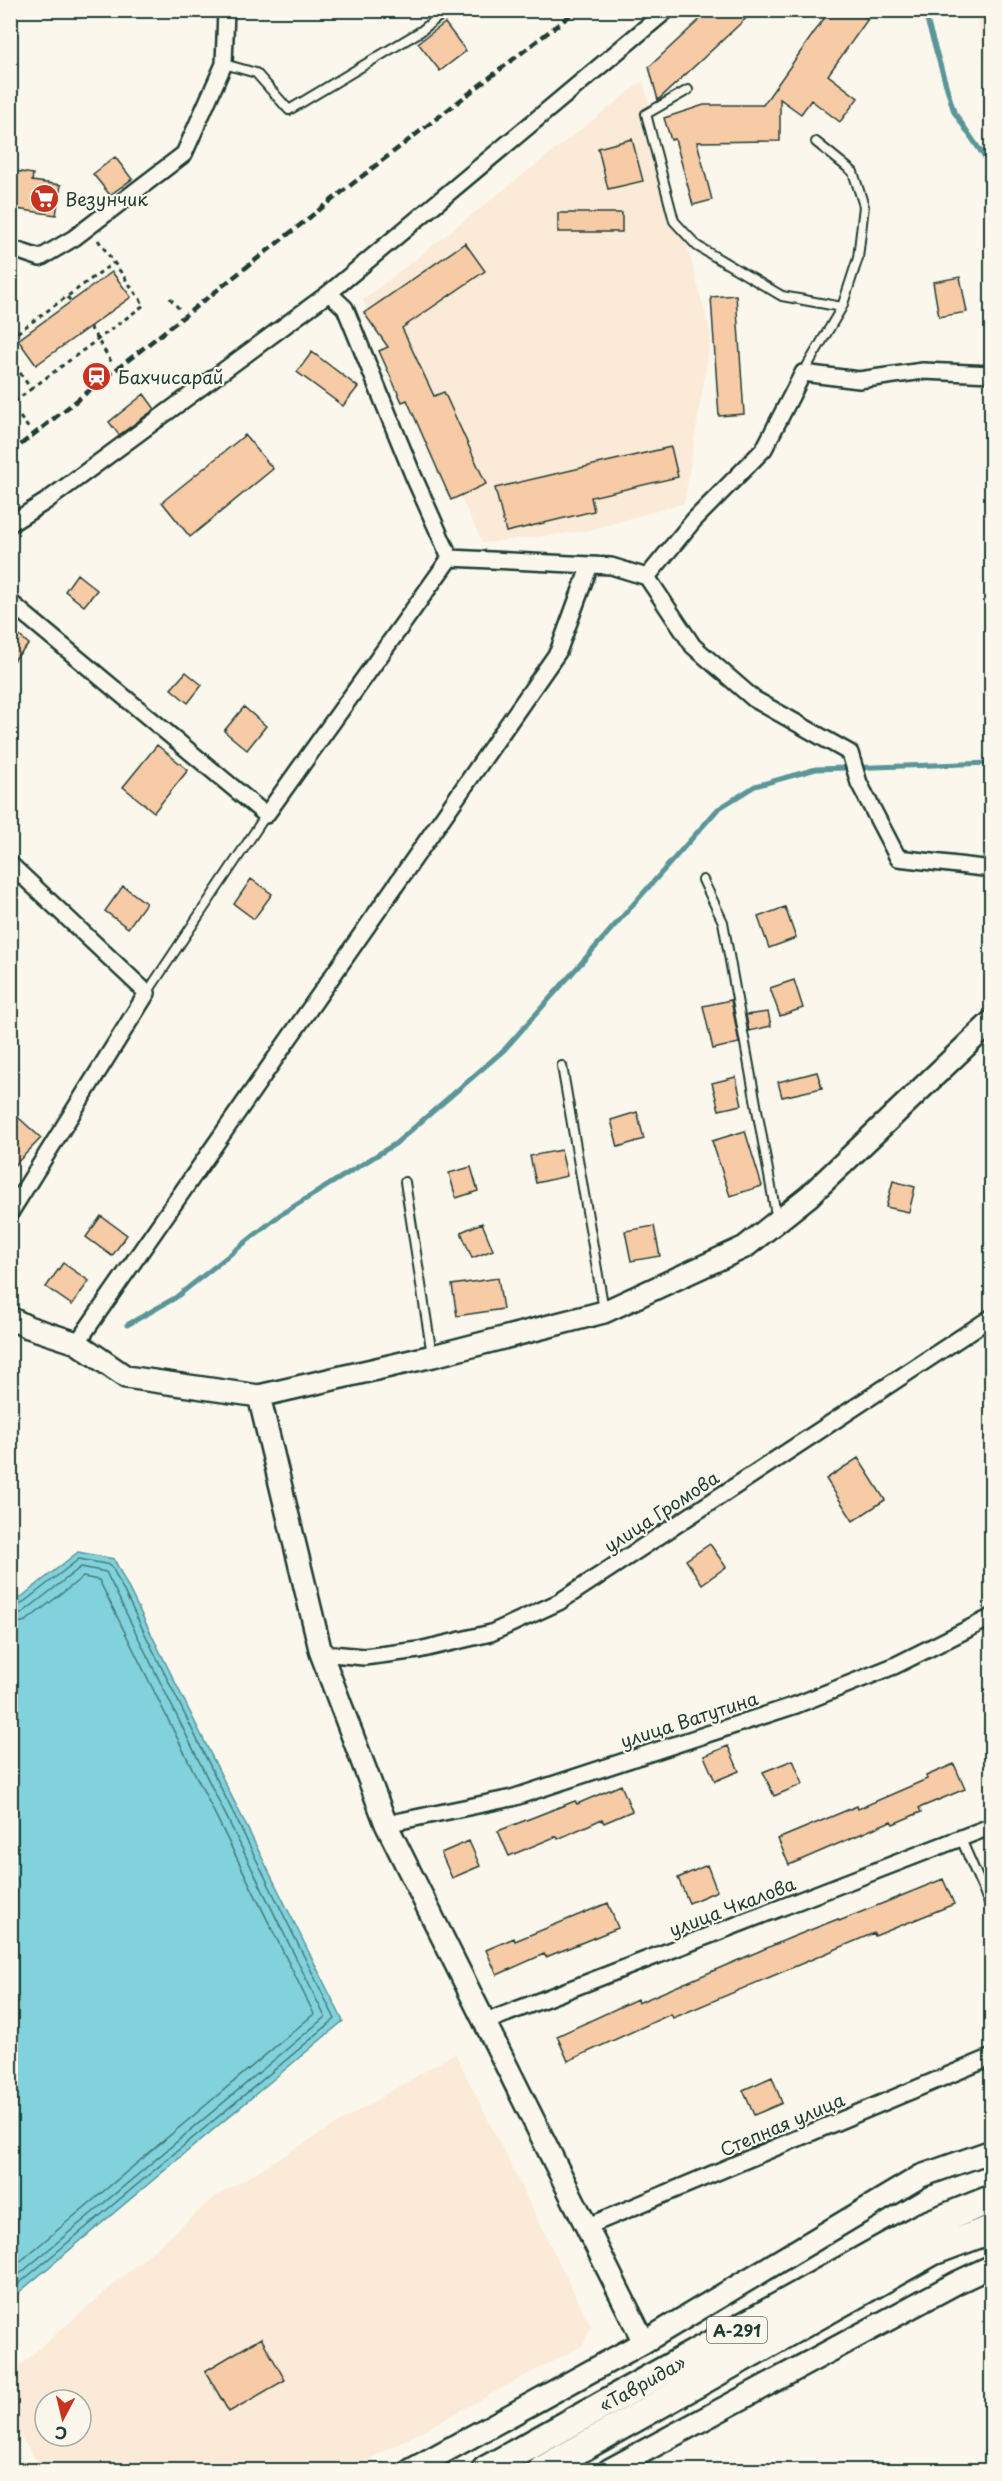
<svg xmlns="http://www.w3.org/2000/svg" width="1002" height="2481" viewBox="0 0 1002 2481" font-family="'Playpen Sans',sans-serif">
<style>
.built{fill:#faead7;fill-rule:evenodd}
.water{fill:#81d2dc;stroke:#5a9699;stroke-width:1.5}
.lines{fill:none;stroke-linecap:round;stroke-linejoin:round}
.shore{stroke:#467977;stroke-width:1.5}
.stream{stroke:#5a9699;stroke-width:5}
.building{fill:#f8cba7;stroke:#1f3d34;stroke-width:1.5}
.lane-casing{stroke:#1f3d34;stroke-width:12}
.street-casing{stroke:#1f3d34;stroke-width:20}
.secondary-casing{stroke:#1f3d34;stroke-width:26}
.highway-casing{stroke:#1f3d34;stroke-width:32}
.path{stroke:#1f3d34;stroke-width:3;stroke-dasharray:4.5 4.5;stroke-linecap:butt}
.lane{stroke:#fbf7ec;stroke-width:8}
.street{stroke:#fbf7ec;stroke-width:15}
.secondary{stroke:#fbf7ec;stroke-width:21}
.highway{stroke:#fbf7ec;stroke-width:27}
.rail{stroke:#1f3d34;stroke-width:4.5;stroke-dasharray:9 4.5;stroke-linecap:butt}
.labels{text-anchor:middle;dominant-baseline:central;stroke-width:4.5;stroke-linejoin:round;paint-order:stroke}
.shield{fill:#fbf7ec;stroke:#61756b;stroke-width:1.5}
.shield-label{font-size:16px;font-weight:bold;fill:#1f3d34}
.poi-label{font-size:18px;fill:#1f3d34;stroke:#fbf7ec;text-anchor:start}
.street-label{font-size:18px;fill:#1f3d34;stroke:#fbf7ec}
</style>
<rect width="100%" height="100%" fill="#fbf7ec"/>
<filter id="ink" filterUnits="userSpaceOnUse"><feTurbulence type="fractalNoise" baseFrequency=".0167" numOctaves="2"/><feDisplacementMap in="SourceGraphic" scale="12" xChannelSelector="R" yChannelSelector="G"/><feConvolveMatrix kernelMatrix="1 2 1 2 8 2 1 2 1" color-interpolation-filters="sRGB"/></filter>
<g filter="url(#ink)">
<path class="built" d="M976,11H991V81L990,80Z
M643,81L711,336L684,503L586,531L483,543L363,300Z
M455,2053L591,2327L583,2345L349,2470H43L11,2422L10,2374L215,2197ZM45,2400H81V2436H45Z"/>
<path class="water" d="M78,1552L114,1559L343,2021L11,2299V1605Z"/>
<g class="lines">
<path class="shore" d="M10,1609L16,1608L79,1559L111,1565L335,2019L10,2291
M10,1616L21,1614L81,1567L106,1572L325,2017L10,2282
M10,1625L26,1621L83,1577L99,1580L314,2014L10,2270"/>
<path class="stream" d="M924,10L954,112L992,168
M127,1325L175,1298L280,1215L395,1144L504,1050L718,809L755,786L816,769L992,763"/>
</g>
<path class="building" d="M710,10H755L658,100L649,67Z
M830,10H856L868,19L828,75L858,98L840,122L811,100L801,114L780,99V141L697,142L712,200L693,205L675,139L671,140L664,118L704,105H763Z
M445,23L466,51L440,71L418,43Z
M632,139L643,181L608,189L598,148Z
M115,157L132,179L110,195L93,174Z
M10,170L33,174L32,181L61,185L56,215L10,208Z
M558,213H622V232H558Z
M465,243L485,271L402,328L434,396L444,392L486,484L451,500L407,400L402,402L379,351L388,347L364,313Z
M112,272L131,297L36,365L18,340Z
M960,277L967,312L939,317L933,282Z
M736,295L744,414L719,416L711,297Z
M312,352L358,387L343,406L297,372Z
M144,394L155,409L119,435L109,422Z
M245,435L273,469L190,537L162,502Z
M671,447L678,477L591,497L594,511L506,532L495,488Z
M77,574L97,590L84,606L65,591Z
M10,628L29,644L10,664Z
M186,672L202,685L188,703L171,689Z
M244,707L266,726L247,750L224,731Z
M157,745L188,770L154,812L123,787Z
M251,879L272,894L254,919L234,904Z
M123,886L146,903L128,928L105,911Z
M785,907L796,938L769,948L758,917Z
M794,980L803,1008L780,1016L770,988Z
M731,1000L739,1043L713,1049L703,1006Z
M768,1012L771,1026L749,1031L746,1015Z
M817,1072L822,1088L782,1097L778,1082Z
M736,1077L742,1105L719,1110L712,1083Z
M10,1110L41,1138L10,1170Z
M637,1112L644,1139L618,1147L611,1120Z
M745,1131L762,1186L730,1196L712,1141Z
M561,1150L567,1176L536,1183L530,1156Z
M471,1167L478,1191L456,1198L449,1173Z
M893,1181L915,1187L909,1212L886,1207Z
M101,1216L127,1235L112,1256L86,1237Z
M482,1223L493,1250L472,1258L461,1232Z
M654,1226L660,1256L631,1261L625,1231Z
M63,1263L89,1281L72,1305L46,1287Z
M498,1278L503,1309L457,1316L452,1285Z
M858,1458L885,1500L853,1521L826,1479Z
M710,1544L726,1567L702,1584L686,1560Z
M728,1746L739,1771L715,1781L704,1756Z
M793,1760L803,1784L774,1796L763,1772Z
M954,1764L965,1789L919,1808L921,1812L893,1824L891,1821L789,1865L778,1839L857,1806L858,1809L927,1779L926,1776Z
M621,1785L632,1811L604,1823L602,1819L558,1839L557,1836L509,1856L498,1831L575,1801L577,1804Z
M469,1841L480,1866L452,1878L441,1853Z
M707,1865L717,1891L689,1903L678,1878Z
M943,1879L954,1904L875,1936L874,1933L673,2018L671,2014L568,2061L557,2036L637,1999L638,2003L790,1938L838,1919L839,1921Z
M608,1903L618,1928L546,1957L544,1954L497,1975L486,1950L514,1938L515,1941Z
M772,2077L782,2103L754,2115L743,2090Z
M261,2338L285,2380L229,2412L205,2371Z"/>
<g class="lines">
<defs>
<path id="lane" d="M224,64L256,73L289,110L421,31L447,10
M688,90L646,114L674,221L697,246L782,296L842,307
M803,373L842,307L858,258L864,206L853,172L816,142
M703,880L723,922L777,1220
M147,993L266,815
M562,1066L604,1310
M405,1182L432,1355
M961,1839L992,1910"/>
<path id="street" d="M10,248L40,258L74,238L184,154L224,64L226,10
M329,293L667,10
M10,524L45,502L329,293L345,308L413,475L450,558
M647,577L694,520L764,449L803,373L859,380L923,371L992,374
M10,602L266,815L450,558L611,566L647,577L693,646L754,699L850,753L859,783L898,858L992,869
M10,864L147,993L10,1213
M77,1343L558,652L590,565
M321,1653L364,1657L419,1650L491,1633L559,1602L992,1317
M386,1824L512,1798L796,1705L894,1666L992,1617
M485,2022L992,1826
M588,2226L992,2057"/>
<path id="secondary" d="M10,1318L28,1327L77,1343L126,1377L259,1396L433,1356L604,1312L745,1247L809,1196L992,1021
M259,1396L321,1653L386,1824L644,2342
M411,2470L644,2342L921,2176L992,2151
M609,2470L958,2282L992,2266"/>
<path id="highway" d="M486,2470L922,2227L992,2199
M542,2470L933,2251L992,2229"/>
</defs>
<use href="#lane" class="lane-casing"/>
<use href="#street" class="street-casing"/>
<use href="#secondary" class="secondary-casing"/>
<use href="#highway" class="highway-casing"/>
<path class="path" d="M67,297L71,301
M170,298L180,310
M90,327L112,363
M10,338L113,263
M10,358L31,389L10,405
M31,389L144,305L98,240
M20,417L30,430"/>
<use href="#lane" class="lane"/>
<use href="#street" class="street"/>
<use href="#secondary" class="secondary"/>
<use href="#highway" class="highway"/>
<path class="rail" d="M10,453L370,170L577,10"/>
</g>
</g>
<defs>
<symbol id="supermarket-disc" viewBox="-11 -11 22 22"><circle r="9.5" fill="#c8321e" stroke="#fbf7ec"/><path d="M-6-5.5h2.5l.6 2H6L4.5 2H-2.5L-4.4-4H-6ZM-1.5 3.2a1.3 1.3 0 1 0 .1 0ZM3 3.2a1.3 1.3 0 1 0 .1 0Z" fill="#fff"/></symbol>
<symbol id="station-disc" viewBox="-11 -11 22 22"><circle r="9.5" fill="#c8321e" stroke="#fbf7ec"/><path d="M-3-6H3Q5-6 5-4V2Q5 4 3 4L4.5 6H3L1.5 4h-3L-3 6H-4.5L-3 4Q-5 4-5 2V-4Q-5-6-3-6ZM-3.5-4v3h7v-3ZM-3.5 1v1.5H-2V1ZM2 1v1.5H3.5V1Z" fill="#fff"/></symbol>
</defs>
<g fill-rule="evenodd">
<use href="#supermarket-disc" x="28" y="182" width="33" height="33"/>
<use href="#station-disc" x="80" y="360" width="33" height="33"/>
</g>
<g class="labels">
<rect class="shield" x="707" y="2317" width="60" height="26" rx="4.5"/>
<g class="shield-label">
<text x="737" y="2330">А-291</text>
</g>
<g class="poi-label">
<text x="65" y="198">Везунчик</text>
<text x="118" y="376">Бахчисарай</text>
</g>
<g class="street-label">
<text transform="translate(661 1511) rotate(-33)">улица Громова</text>
<text transform="translate(689 1719) rotate(-18)">улица Ватутина</text>
<text transform="translate(732 1906) rotate(-21)">улица Чкалова</text>
<text transform="translate(782 2124) rotate(-23)">Степная улица</text>
<text transform="translate(642 2383) rotate(-29)">«Таврида»</text>
</g>
</g>
<rect width="1002" height="2481" fill="none" stroke="#fbf7ec" stroke-width="36"/>
<rect x="18" y="18" width="966" height="2445" fill="none" stroke="#1f3d34" stroke-width="2" filter="url(#ink)"/>
<g transform="translate(63 2418) rotate(187)"><circle r="28" fill="#fbf7ec" stroke="#a3ada2" stroke-width="1.5"/>
<path d="M0-4.5L10 22L0 15L-10 22Z" fill="#c8321e"/>
<text y="-9" font-size="16" font-weight="bold" text-anchor="middle" fill="#1f3d34">С</text>
</g>
</svg>
